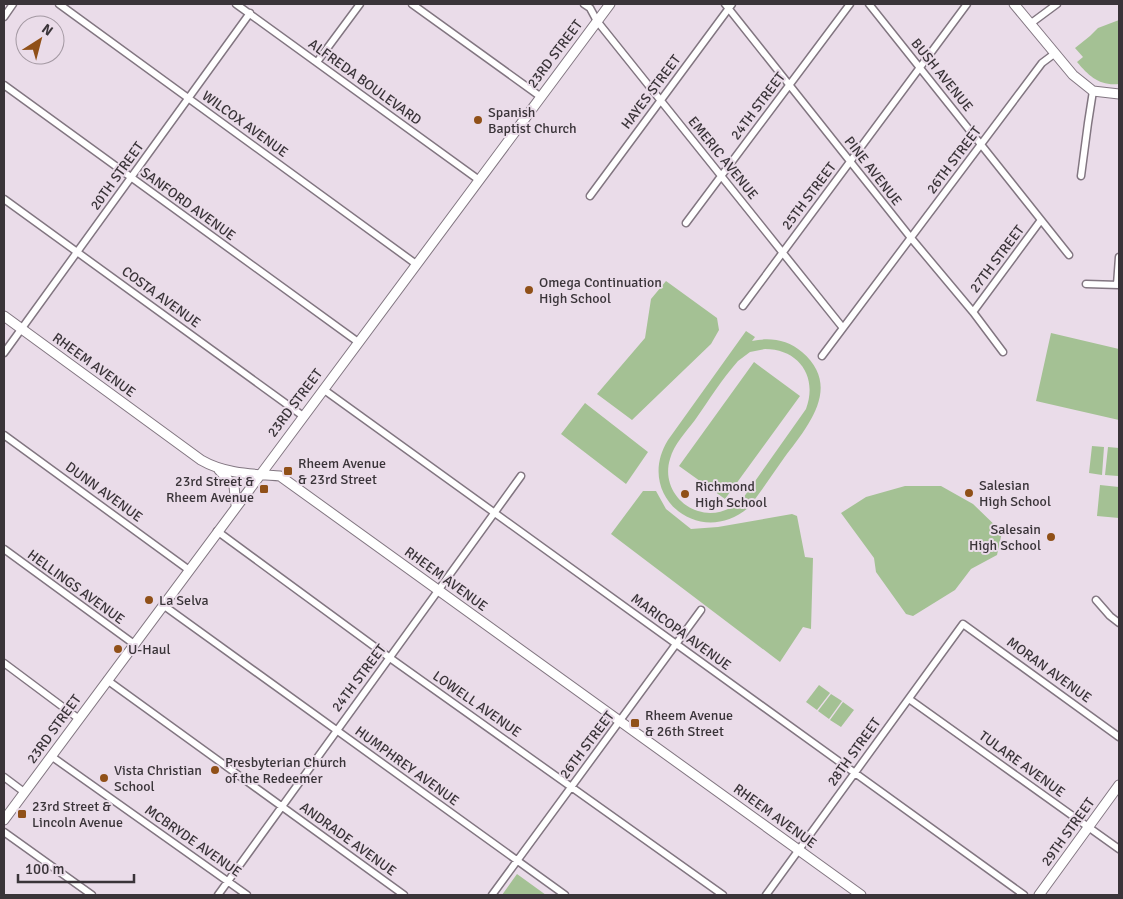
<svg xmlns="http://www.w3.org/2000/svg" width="1123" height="899" viewBox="0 0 1123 899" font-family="Signika,sans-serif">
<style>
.green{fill:#a4c194;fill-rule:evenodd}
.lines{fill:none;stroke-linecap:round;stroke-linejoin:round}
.street-casing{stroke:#827681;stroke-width:9}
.secondary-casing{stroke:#827681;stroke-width:11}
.street{stroke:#fff;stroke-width:6}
.secondary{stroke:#fff;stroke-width:9}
.poi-dot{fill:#905018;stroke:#eadce9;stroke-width:2}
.labels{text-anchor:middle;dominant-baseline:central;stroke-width:4;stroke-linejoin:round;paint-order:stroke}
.street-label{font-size:14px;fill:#3a3439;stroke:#eadce9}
.poi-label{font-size:14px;fill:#3a3439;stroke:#eadce9;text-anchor:start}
</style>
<rect width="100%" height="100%" fill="#eadce9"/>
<path class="green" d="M1119,20V84C1099,86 1089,76 1077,62L1083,57L1075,48L1090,36L1098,28Z
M666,281L717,318L719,330L711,344L632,420L597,394L645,338L651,299Z
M746,331L755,337L752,341C770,337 788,340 802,352C843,387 807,427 784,458C772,475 761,492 748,508C699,549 634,495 668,440ZM765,349C799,349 818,377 806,409L741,501C729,511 713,516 698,511C676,504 663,481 670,459C674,444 686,432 695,420C709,400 722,379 738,361L750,352Z
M1051,333L1119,349V420L1036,401Z
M754,362L800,396L725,499L679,466Z
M585,403L648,452L626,484L561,434Z
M1092,446L1104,447L1102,475L1089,473Z
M1108,447L1119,448L1118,476L1105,475Z
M1100,485L1119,487V518L1097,516Z
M905,486H941L973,504L1002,532L997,555L971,569L955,590L913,616L906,614L876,572L874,558L841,513L866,497Z
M643,491H656L666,509L691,529L718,527L792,514L797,516L805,557L813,558L811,629L803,627L780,662L611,534Z
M819,685L830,693L817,710L806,702Z
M831,694L842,701L829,719L818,711Z
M843,702L854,710L841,727L830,720Z
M517,874L546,895H502Z"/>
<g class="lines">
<defs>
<path id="street" d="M59,4L416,264
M236,4L479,180
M412,4L541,97
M584,4L590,8L597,21L843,328
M725,4L911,238L973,312L1003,352
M869,4L1069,255
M4,17L13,4
M1030,24L1057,4
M317,62L360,4
M4,85L358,342
M1081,176L1088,123L1093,91
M590,196L732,4
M4,199L303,416
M686,223L850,4
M1086,284L1119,285
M1117,285L1119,257
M743,306L967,4
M973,312L1041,220
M4,353L250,13
M822,356L1042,63L1054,54
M323,389L1024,895
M4,435L189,570
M217,531L390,658L723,895
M4,549L134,644
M1096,600L1110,616L1119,623
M163,605L565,895
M4,663L79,719
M107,680L404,895
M909,699L1119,849
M51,756L247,895
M4,777L24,792
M4,832L92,895
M218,895L521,476
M492,895L701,610
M766,895L963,624L1119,737"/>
<path id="secondary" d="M1014,4L1073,75L1093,91L1119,94
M4,316L201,460C225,474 252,474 280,476L861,895
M219,470L234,486L236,505
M4,820L610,4
M1039,895L1119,785"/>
</defs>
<use href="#street" class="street-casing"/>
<use href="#secondary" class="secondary-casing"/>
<use href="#street" class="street"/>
<use href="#secondary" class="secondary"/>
</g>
<g class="poi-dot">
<circle cx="478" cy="120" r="5"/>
<circle cx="529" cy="290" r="5"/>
<rect x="283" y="466" width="10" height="10" rx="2.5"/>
<rect x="259" y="484" width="10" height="10" rx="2.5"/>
<circle cx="969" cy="493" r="5"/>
<circle cx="685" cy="494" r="5"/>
<circle cx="1051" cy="537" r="5"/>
<circle cx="149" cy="600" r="5"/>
<circle cx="118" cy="649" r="5"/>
<rect x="630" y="718" width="10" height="10" rx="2.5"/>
<circle cx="215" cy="770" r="5"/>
<circle cx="104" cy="778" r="5"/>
<rect x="17" y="809" width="10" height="10" rx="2.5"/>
</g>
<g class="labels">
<g class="street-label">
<text transform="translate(555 54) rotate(-53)">23RD STREET</text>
<text transform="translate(942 75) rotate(51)">BUSH AVENUE</text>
<text transform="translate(365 82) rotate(36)">ALFREDA BOULEVARD</text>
<text transform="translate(651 92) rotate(-53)">HAYES STREET</text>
<text transform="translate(758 106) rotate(-53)">24TH STREET</text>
<text transform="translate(245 124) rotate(36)">WILCOX AVENUE</text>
<text transform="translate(723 158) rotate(51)">EMERIC AVENUE</text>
<text transform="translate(954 160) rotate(-53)">26TH STREET</text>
<text transform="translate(873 171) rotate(52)">PINE AVENUE</text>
<text transform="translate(117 176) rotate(-54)">20TH STREET</text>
<text transform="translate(809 196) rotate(-53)">25TH STREET</text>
<text transform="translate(188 204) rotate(36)">SANFORD AVENUE</text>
<text transform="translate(997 259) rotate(-53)">27TH STREET</text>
<text transform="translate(161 297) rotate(36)">COSTA AVENUE</text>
<text transform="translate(94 365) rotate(36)">RHEEM AVENUE</text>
<text transform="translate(295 403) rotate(-53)">23RD STREET</text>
<text transform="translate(104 492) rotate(36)">DUNN AVENUE</text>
<text transform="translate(446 579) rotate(36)">RHEEM AVENUE</text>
<text transform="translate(76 587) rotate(36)">HELLINGS AVENUE</text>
<text transform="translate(681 632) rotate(36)">MARICOPA AVENUE</text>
<text transform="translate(1049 670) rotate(36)">MORAN AVENUE</text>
<text transform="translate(359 678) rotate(-53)">24TH STREET</text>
<text transform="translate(477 704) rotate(35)">LOWELL AVENUE</text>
<text transform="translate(54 729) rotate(-54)">23RD STREET</text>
<text transform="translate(587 745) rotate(-53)">26TH STREET</text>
<text transform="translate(854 752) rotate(-54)">28TH STREET</text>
<text transform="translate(1022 764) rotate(36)">TULARE AVENUE</text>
<text transform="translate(407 766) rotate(36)">HUMPHREY AVENUE</text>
<text transform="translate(775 816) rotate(36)">RHEEM AVENUE</text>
<text transform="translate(1068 832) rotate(-54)">29TH STREET</text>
<text transform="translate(348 839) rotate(36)">ANDRADE AVENUE</text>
<text transform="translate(193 841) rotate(35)">MCBRYDE AVENUE</text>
</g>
<g class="poi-label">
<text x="488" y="112">Spanish<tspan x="488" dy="16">Baptist Church</tspan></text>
<text x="539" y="282">Omega Continuation<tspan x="539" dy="16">High School</tspan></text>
<text x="298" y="463">Rheem Avenue<tspan x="298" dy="16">&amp; 23rd Street</tspan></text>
<text x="254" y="481" text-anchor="end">23rd Street &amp;<tspan x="254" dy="16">Rheem Avenue</tspan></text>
<text x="979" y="485">Salesian<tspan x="979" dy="16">High School</tspan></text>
<text x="695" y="486">Richmond<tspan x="695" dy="16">High School</tspan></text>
<text x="1041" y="529" text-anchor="end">Salesain<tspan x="1041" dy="16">High School</tspan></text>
<text x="159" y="600">La Selva</text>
<text x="128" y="649">U-Haul</text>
<text x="645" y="715">Rheem Avenue<tspan x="645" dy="16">&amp; 26th Street</tspan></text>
<text x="225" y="762">Presbyterian Church<tspan x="225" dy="16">of the Redeemer</tspan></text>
<text x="114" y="770">Vista Christian<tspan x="114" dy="16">School</tspan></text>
<text x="32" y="806">23rd Street &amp;<tspan x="32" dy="16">Lincoln Avenue</tspan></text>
</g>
</g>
<rect width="1123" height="899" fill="none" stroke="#3a3439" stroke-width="10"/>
<g transform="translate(40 40) rotate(36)"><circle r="24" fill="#eadce9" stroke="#a499a3"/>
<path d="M0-4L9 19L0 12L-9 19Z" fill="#905018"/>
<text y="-8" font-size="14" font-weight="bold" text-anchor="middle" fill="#3a3439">N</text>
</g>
<path d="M18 874v8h116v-8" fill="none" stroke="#3a3439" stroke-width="2.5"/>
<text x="25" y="874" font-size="15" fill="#3a3439" stroke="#eadce9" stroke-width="4" paint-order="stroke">100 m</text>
</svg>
